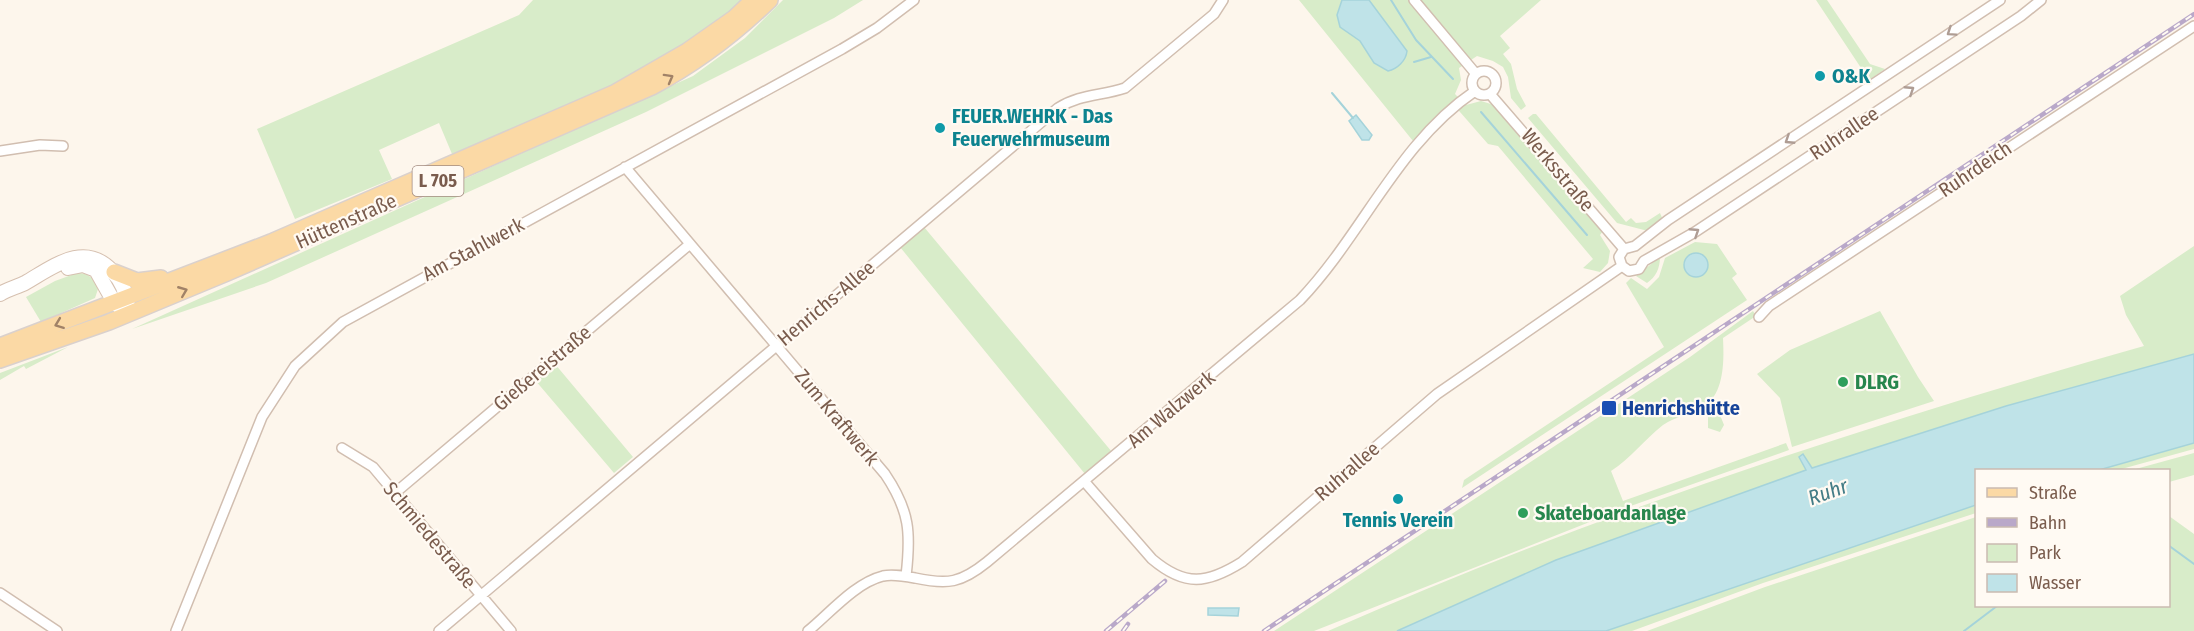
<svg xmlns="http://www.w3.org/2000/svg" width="2194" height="631" viewBox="0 0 2194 631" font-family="'Fira Sans Condensed',sans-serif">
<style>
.green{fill:#d8ecc9}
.water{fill:#bfe3e8;stroke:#a5d3da;stroke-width:1.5}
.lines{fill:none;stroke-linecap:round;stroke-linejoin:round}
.stream{stroke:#a5d3da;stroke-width:2}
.street-casing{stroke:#d1beb0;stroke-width:12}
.secondary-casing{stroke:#d6c0b0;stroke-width:16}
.primary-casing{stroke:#dad1cd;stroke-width:18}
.street{stroke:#fff;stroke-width:9}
.secondary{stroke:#fff;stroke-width:14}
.primary{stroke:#fbd9a5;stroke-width:15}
.rail-casing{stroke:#b9a8c9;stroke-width:4.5}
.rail{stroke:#fffaf3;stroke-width:2;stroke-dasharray:7;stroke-linecap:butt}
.oneway{stroke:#af9d94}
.oneway2{stroke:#a18267}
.culture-dot{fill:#0f9aa8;stroke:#fffaf3;stroke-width:2}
.leisure-dot{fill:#2e9e5b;stroke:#fffaf3;stroke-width:2}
.transit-dot{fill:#1a4fb4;stroke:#fffaf3;stroke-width:2}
.labels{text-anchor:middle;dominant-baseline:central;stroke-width:4.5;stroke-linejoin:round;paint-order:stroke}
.shield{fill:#fffaf3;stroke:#a28b7f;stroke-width:1.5}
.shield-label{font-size:18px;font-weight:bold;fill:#7a5c4d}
.culture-label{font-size:20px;font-weight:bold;fill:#0d838f;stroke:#fffaf3;text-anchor:start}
.street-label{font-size:20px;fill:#7a5c4d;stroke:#fffaf3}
.leisure-label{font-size:20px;font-weight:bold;fill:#27864d;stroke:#fffaf3;text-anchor:start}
.transit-label{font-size:20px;font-weight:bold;fill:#164399;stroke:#fffaf3;text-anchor:start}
.water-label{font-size:21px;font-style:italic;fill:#437c86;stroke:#fffaf3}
</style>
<rect width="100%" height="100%" fill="#fdf6ec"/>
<path class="green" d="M533,0H744L728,14L631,79L452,154L439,123L379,150L392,179L295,219L257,129L519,15Z
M783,0H863L834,18L646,112L266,283L132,329L693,76L745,38Z
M1299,0H1541L1500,36L1510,48L1503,54L1511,64L1517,89L1526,106L1521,110L1511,98L1508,77L1503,67L1493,61L1477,56L1459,68L1461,80L1455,94L1466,105L1481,101L1494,105L1603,231L1600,235L1610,251L1608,263L1600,272L1583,268L1593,259L1498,146L1488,144L1453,104L1413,141Z
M1816,0H1827L1870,64L1885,69L1869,80Z
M1533,114H1536L1626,222L1631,218L1636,223L1646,222L1660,213L1663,220L1648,231L1617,223L1528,118Z
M924,227L1112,452L1085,474L900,247Z
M1695,242L1717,244L1737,274L1732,278L1747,300L1462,488L1464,480L1664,347L1626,283L1631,278L1647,289L1659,277L1665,258Z
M2194,246V354L2006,406L1812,468L1802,454L1807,470L1556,560L1397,631H1328C1592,515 1866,425 2144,346L2126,315L2120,296Z
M1660,257C1660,268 1656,277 1647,283L1636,276Z
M77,273C89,273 95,279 98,289L95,298L41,322L26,297L55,281Z
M1753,311L1756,316L1723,338C1724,358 1725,394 1704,406C1691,415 1676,416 1663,425C1644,440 1631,458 1611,471L1623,501L1786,443L1789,450L1625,508L1314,631H1274L1690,357Z
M1880,311L1918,377L1934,401L1792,447L1780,398L1757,374L1790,350Z
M68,347L26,369L24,366L0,380V373Z
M555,364L633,457L614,473L535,380Z
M1718,410L1724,425L1720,432L1708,428V413Z
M2194,443V449L2118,470H2099Z
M2194,453V475L2169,482L2168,470H2132Z
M1976,505V513L1763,583L1632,631H1606Z
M2169,516L2194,534V631H1647L1765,587L1976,517V606H2168Z"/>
<path class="water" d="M1342,0H1369L1407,51C1406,61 1397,69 1388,71L1374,63L1360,41L1340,27L1337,15Z
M1356,115L1372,135L1369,140H1362L1349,121Z
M1684 265a12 12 0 1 1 24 0a12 12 0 1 1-24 0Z
M2194,354V443L2099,470H1976V505L1606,631H1397L1556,560L1806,470L1799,457L1803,454L1812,468L2006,406Z
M1208,608H1239L1238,616L1208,615Z"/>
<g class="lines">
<path class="stream" d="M1391,0L1416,40L1453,79
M1414,62L1431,57
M1332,93L1353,118
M1481,112L1587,235
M2168,545L2194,564
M1964,631L1997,606"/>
<defs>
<path id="street" d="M1414,0L1476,74
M2000,0L1668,220L1635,246L1624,249L1619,257L1622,266L1629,271L1639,269L1644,261L1695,232L2021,16L2041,0
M1472 83a12 12 0 1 1 24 0a12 12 0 1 1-24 0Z
M1490,94L1624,249
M0,151L40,145L63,146
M625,167L885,474C910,511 911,533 906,576
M1759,317L1769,306L2194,26
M342,448L373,467L511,631
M1084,481L1152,559C1185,587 1207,584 1242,562L1437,394L1622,266
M395,493L690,244
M0,593L57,631
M176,631L262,417L295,366L343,322L842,49L877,28L914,0
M439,631L1058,108C1080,94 1101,96 1125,88L1214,14L1223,0
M808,631C830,613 855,583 883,576C893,574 904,576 915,578C948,585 961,583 987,562L1300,300C1363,234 1398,143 1475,91"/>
<path id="secondary" d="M68,268L83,265L96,270L114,302L122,309
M0,294C8,289 17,287 25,283C53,267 84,241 112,271C122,281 127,294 128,308"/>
<path id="primary" d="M114,272L137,281L161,278
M0,346L271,242L614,93L687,51L734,18L753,0
M0,360L109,322L227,273L652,87C697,63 734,35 770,0"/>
</defs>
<use href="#street" class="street-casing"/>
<use href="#secondary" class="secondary-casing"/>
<use href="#primary" class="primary-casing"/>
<use href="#street" class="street"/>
<use href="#secondary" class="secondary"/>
<use href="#primary" class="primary"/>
<defs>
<path id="rail" d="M1106,631L1165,581
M1123,631L1128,624
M1264,631L2194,14"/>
</defs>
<use href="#rail" class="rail-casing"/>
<use href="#rail" class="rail"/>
</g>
<defs><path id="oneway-chevron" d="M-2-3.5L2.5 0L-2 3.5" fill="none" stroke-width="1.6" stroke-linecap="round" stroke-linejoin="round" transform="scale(1.5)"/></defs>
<g class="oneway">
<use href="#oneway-chevron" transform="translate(1951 32) rotate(146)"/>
<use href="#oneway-chevron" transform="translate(1910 90) rotate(-33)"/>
<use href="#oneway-chevron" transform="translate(1789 140) rotate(147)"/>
<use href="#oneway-chevron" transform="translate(1695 232) rotate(-33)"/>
</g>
<g class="oneway2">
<use href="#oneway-chevron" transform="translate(669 78) rotate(-29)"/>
<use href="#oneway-chevron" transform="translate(183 291) rotate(-22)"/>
<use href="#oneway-chevron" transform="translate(59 324) rotate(159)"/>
</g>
<g class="culture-dot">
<circle cx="1820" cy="76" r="6"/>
<circle cx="940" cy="128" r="6"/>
<circle cx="1398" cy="499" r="6"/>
</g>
<g class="leisure-dot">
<circle cx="1843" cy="382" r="6"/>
<circle cx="1523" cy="513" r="6"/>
</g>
<rect class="transit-dot" x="1601" y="400" width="16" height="16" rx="3"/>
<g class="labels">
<rect class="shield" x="412.5" y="166" width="51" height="30" rx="4.5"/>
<g class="shield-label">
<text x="438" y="181">L 705</text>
</g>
<g class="culture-label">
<text x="1832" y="76">O&amp;K</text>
<text x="952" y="116">FEUER.WEHRK - Das<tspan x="952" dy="23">Feuerwehrmuseum</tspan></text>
<text x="1398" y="520" text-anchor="middle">Tennis Verein</text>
</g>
<g class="street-label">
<text transform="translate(1844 133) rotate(-34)">Ruhrallee</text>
<text transform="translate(1975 169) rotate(-34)">Ruhrdeich</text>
<text transform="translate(1558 170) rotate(50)">Werksstraße</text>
<text transform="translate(346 221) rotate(-24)">Hüttenstraße</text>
<text transform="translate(473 249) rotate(-28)">Am Stahlwerk</text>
<text transform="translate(826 303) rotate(-40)">Henrichs-Allee</text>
<text transform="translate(542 368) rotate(-40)">Gießereistraße</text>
<text transform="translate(1171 409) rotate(-40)">Am Walzwerk</text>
<text transform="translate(837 417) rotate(50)">Zum Kraftwerk</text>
<text transform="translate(1347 471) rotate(-41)">Ruhrallee</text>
<text transform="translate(430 535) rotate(50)">Schmiedestraße</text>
</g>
<g class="leisure-label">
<text x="1855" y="382">DLRG</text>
<text x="1535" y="513">Skateboardanlage</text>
</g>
<g class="transit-label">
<text x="1622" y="408">Henrichshütte</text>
</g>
<g class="water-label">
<text transform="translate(1828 492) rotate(-20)">Ruhr</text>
</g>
</g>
<rect x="1975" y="469" width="195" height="138" fill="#fffaf3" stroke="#cabbb1" stroke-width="1.5"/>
<rect x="1987" y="488" width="30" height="9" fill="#fbd9a5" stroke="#cabbb1" stroke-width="1.5"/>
<text x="2029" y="499" font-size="18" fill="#7a5c4d">Straße</text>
<rect x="1987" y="518" width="30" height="9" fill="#b9a8c9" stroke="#cabbb1" stroke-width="1.5"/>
<text x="2029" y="529" font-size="18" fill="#7a5c4d">Bahn</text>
<rect x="1987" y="544" width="30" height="18" fill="#d8ecc9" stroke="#cabbb1" stroke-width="1.5"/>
<text x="2029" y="559" font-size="18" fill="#7a5c4d">Park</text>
<rect x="1987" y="574" width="30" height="18" fill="#bfe3e8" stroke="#cabbb1" stroke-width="1.5"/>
<text x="2029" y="589" font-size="18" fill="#7a5c4d">Wasser</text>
</svg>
